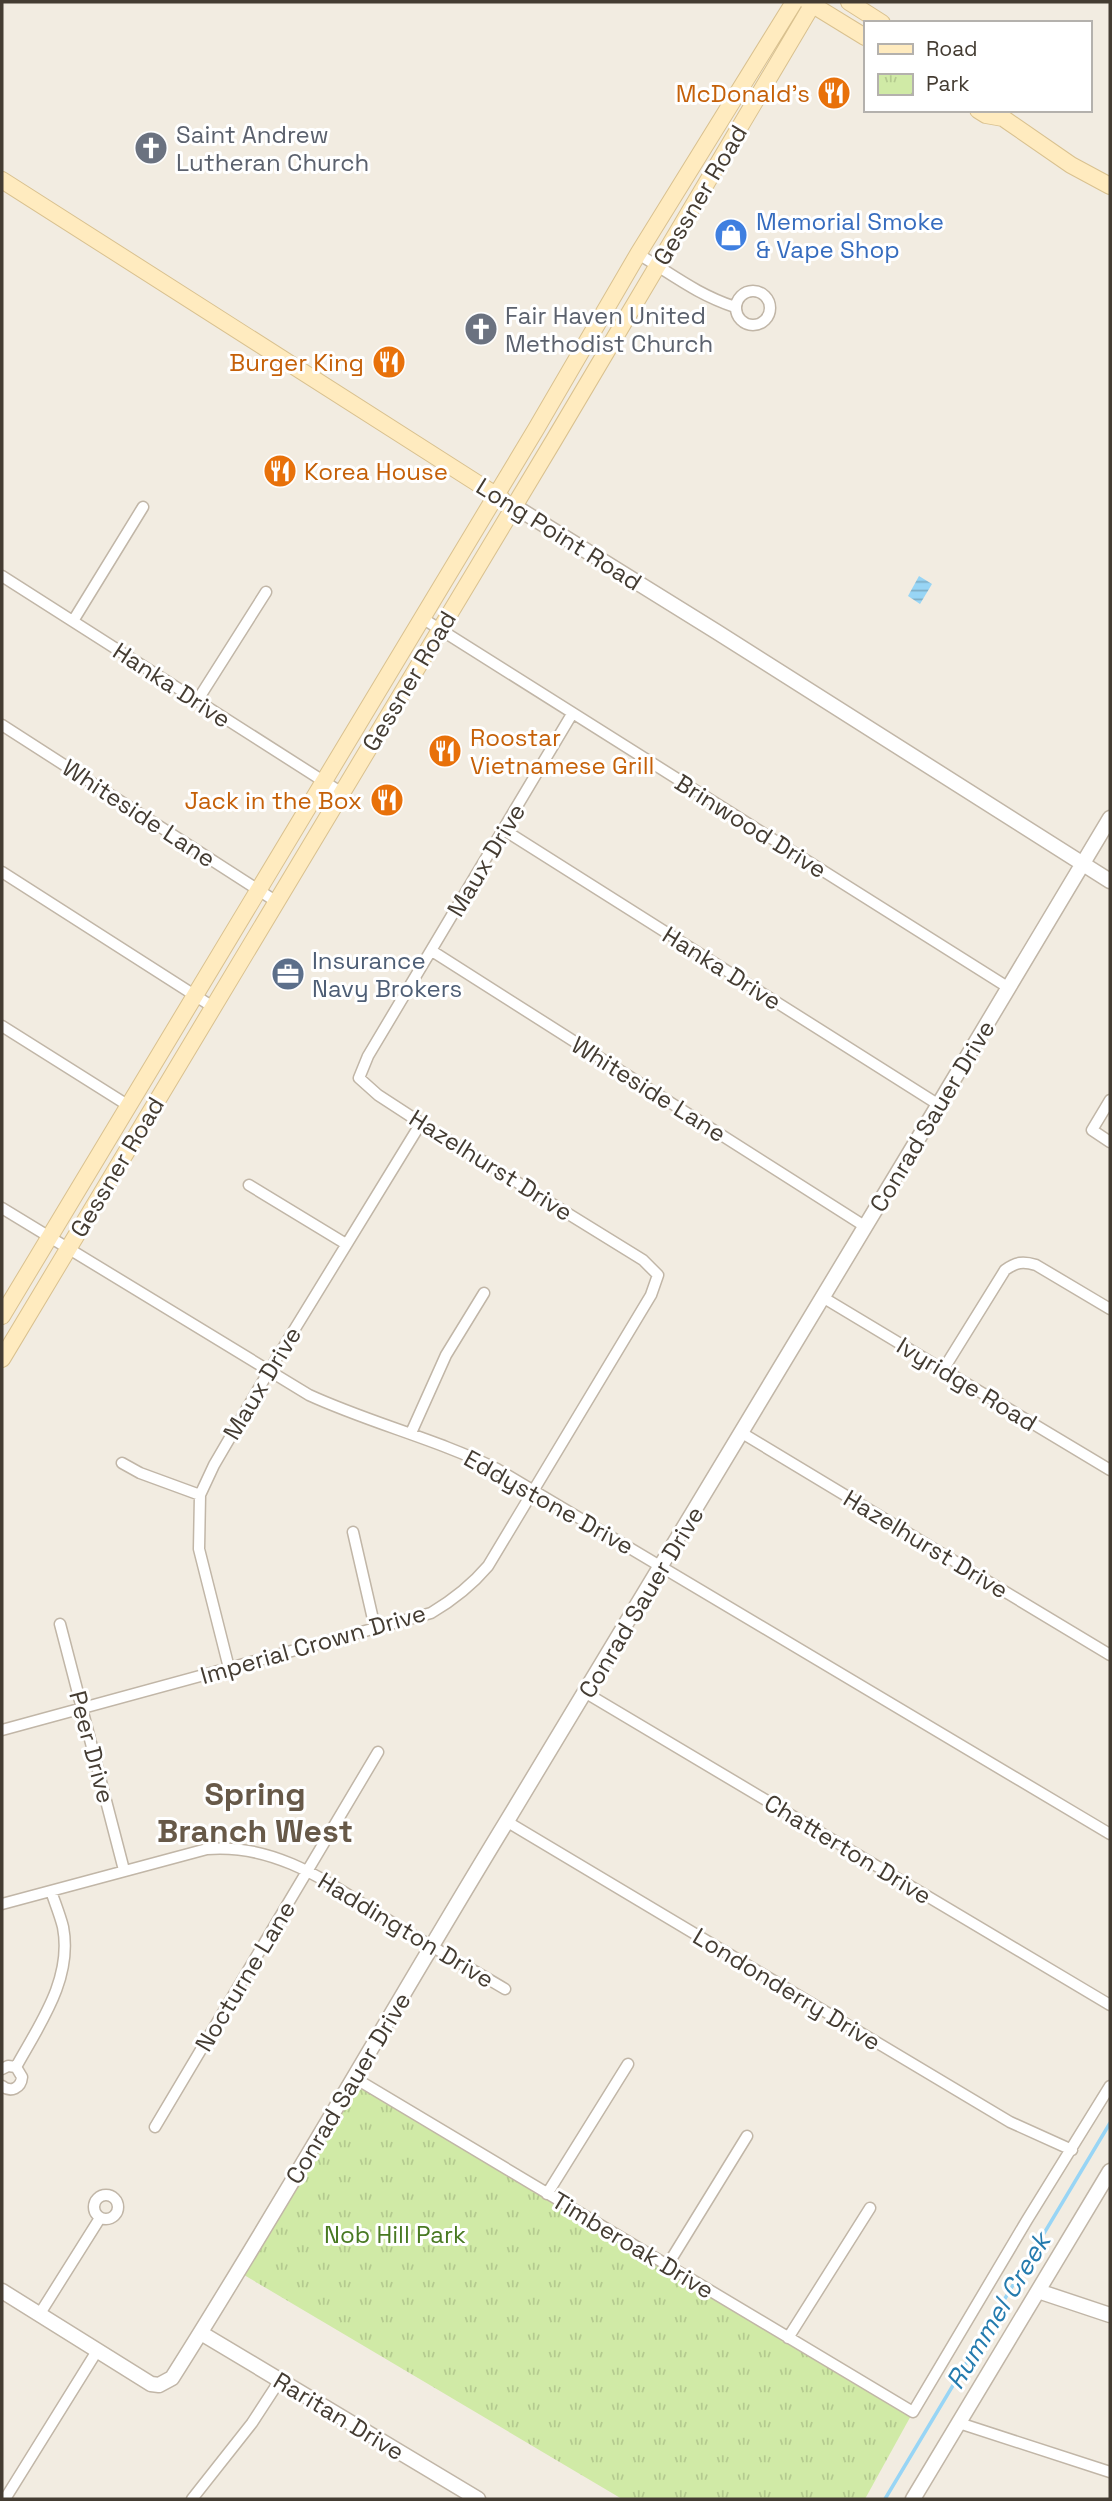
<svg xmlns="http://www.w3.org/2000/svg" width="1112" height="2501" viewBox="0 0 1112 2501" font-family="'Space Grotesk',sans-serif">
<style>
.park{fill:url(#park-tufts)}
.water{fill:url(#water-rules)}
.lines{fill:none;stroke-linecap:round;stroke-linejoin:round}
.stream{stroke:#98d5f5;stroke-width:3.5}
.minor-casing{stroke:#c1b6a7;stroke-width:13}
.tertiary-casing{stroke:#c1b6a7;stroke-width:17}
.secondary-casing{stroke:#d9c18f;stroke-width:18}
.minor{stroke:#fff;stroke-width:10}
.tertiary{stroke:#fff;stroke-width:14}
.secondary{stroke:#ffebbf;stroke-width:16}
.labels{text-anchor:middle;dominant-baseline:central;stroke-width:6;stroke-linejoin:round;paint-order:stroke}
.food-label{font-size:24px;fill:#c56008;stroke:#fff;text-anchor:end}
.worship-label{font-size:24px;fill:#5b616d;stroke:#fff;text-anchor:start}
.street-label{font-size:24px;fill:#443c32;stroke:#fff}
.shop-label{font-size:24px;fill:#366cbe;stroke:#fff;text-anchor:start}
.service-label{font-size:24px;fill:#4e5e75;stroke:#fff;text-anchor:start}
.park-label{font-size:24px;fill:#487922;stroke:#fff}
.water-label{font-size:26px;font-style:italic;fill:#247bae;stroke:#fff}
.district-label{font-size:32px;font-weight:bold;fill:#675948;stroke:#fff}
</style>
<defs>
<pattern id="park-tufts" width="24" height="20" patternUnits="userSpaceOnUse" patternTransform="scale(1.75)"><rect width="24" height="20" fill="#d0eaa6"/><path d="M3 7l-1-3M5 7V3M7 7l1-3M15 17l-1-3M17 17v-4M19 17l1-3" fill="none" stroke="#b4ca8f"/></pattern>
<pattern id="water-rules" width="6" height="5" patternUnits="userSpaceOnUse" patternTransform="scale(1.75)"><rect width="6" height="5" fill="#98d5f5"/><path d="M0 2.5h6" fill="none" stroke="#7eaec7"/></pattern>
</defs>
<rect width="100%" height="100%" fill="#f2ece1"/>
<path class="park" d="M353,2077L913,2412L865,2499H622L239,2272Z"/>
<path class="water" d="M919,576L932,584L920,604L908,596Z"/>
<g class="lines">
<path class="stream" d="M885,2499L1110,2123"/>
<defs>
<path id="minor" d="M638,254C672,274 696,294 735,307
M736 308a17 17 0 1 1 34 0a17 17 0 1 1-34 0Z
M2,576L342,793
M422,618L1009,988
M73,621L143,507
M197,701L266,592
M2,725L277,902
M504,830L939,1105
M2,872L213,1007
M432,951L866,1227
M2,1026L129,1106
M1110,1100L1092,1130L1110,1142
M249,1185L346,1244
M2,1208L309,1395C370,1423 436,1439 497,1469L1110,1834
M824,1298L1110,1470
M943,1370L1005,1270C1016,1262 1023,1261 1036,1265L1110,1309
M411,1433L446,1355L484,1293
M742,1433L1110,1655
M122,1463L140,1473L200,1495
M353,1532L375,1628
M60,1624L124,1870
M229,1668L199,1549L200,1495L214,1465L269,1371L421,1123
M586,1693L1110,2005
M2,1730L431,1613C453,1600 471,1586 488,1566L651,1295L658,1275L643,1260L421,1123L378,1095L359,1078L368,1056L572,714
M506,1821L1010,2122L1072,2150
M2,1904L207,1849C280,1843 334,1887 393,1923C430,1946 468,1967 505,1989
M16,2067C39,2025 73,1979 63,1927C60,1915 55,1903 51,1891
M2,2069L8,2066L16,2067L22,2077C21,2088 11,2093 2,2086
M353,2077L913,2412L1027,2220L1110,2086
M155,2127L378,1752
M547,2194L628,2064
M94 2207a12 12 0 1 1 24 0a12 12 0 1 1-24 0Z
M667,2266L747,2136
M39,2315L100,2218
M788,2338L870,2208
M959,2423L1110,2472
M5,2499L97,2351
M192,2499L252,2423L280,2380"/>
<path id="tertiary" d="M514,506L717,632L1110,881
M2,2291L151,2384L159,2385L172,2378C288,2195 394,2006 507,1821C709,1488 910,1153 1110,818
M1038,2291L1110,2315
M201,2333L478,2499
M913,2499L1110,2171"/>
<path id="secondary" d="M808,2L865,37
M849,2L882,23
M978,110L986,115L1003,118L1071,165L1110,186
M2,180L502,499
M2,1316L536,429L638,254L794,2
M2,1359L554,440L814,2"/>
</defs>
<use href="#minor" class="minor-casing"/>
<use href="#tertiary" class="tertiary-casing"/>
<use href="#secondary" class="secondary-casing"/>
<use href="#minor" class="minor"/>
<use href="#tertiary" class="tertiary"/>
<use href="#secondary" class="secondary"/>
</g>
<defs>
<symbol id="restaurant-disc" viewBox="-11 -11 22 22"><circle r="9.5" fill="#e8710a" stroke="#fff"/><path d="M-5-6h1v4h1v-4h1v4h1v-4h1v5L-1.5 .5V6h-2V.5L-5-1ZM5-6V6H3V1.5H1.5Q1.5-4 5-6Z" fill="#fff"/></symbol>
<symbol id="church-disc" viewBox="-11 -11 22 22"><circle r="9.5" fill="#6b7280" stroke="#fff"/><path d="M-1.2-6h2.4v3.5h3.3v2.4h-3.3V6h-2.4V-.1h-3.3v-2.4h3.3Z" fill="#fff"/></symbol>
<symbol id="shop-disc" viewBox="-11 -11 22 22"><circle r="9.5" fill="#3f7fe0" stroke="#fff"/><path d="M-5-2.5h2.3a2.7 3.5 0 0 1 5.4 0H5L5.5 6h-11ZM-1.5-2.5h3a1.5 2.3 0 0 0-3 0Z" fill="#fff"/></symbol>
<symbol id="office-disc" viewBox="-11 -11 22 22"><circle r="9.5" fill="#5c6f8a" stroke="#fff"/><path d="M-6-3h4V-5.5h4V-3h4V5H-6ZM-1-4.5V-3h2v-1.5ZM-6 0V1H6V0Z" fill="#fff"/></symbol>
</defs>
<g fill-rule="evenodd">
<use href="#restaurant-disc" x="815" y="74" width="38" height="38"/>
<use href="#church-disc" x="132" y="129" width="38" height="38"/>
<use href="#shop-disc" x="712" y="216" width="38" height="38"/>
<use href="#church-disc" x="462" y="310" width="38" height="38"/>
<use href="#restaurant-disc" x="370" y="343" width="38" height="38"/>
<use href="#restaurant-disc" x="261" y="452" width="38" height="38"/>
<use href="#restaurant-disc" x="426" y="732" width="38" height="38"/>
<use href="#restaurant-disc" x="368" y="781" width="38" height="38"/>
<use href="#office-disc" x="269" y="955" width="38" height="38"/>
</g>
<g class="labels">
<g class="food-label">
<text x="810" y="93">McDonald's</text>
<text x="364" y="362">Burger King</text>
<text x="304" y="471" text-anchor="start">Korea House</text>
<text x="470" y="737" text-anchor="start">Roostar<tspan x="470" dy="28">Vietnamese Grill</tspan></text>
<text x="362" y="800">Jack in the Box</text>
</g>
<g class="worship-label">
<text x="176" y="134">Saint Andrew<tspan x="176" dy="28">Lutheran Church</tspan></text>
<text x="505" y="315">Fair Haven United<tspan x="505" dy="28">Methodist Church</tspan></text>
</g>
<g class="street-label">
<text transform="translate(700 195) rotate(-59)">Gessner Road</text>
<text transform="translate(559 534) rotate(32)">Long Point Road</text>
<text transform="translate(409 681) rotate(-59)">Gessner Road</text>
<text transform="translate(172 685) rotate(33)">Hanka Drive</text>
<text transform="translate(139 813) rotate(33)">Whiteside Lane</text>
<text transform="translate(751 826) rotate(32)">Brinwood Drive</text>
<text transform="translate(486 860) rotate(-59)">Maux Drive</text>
<text transform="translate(722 968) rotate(32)">Hanka Drive</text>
<text transform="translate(649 1089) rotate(32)">Whiteside Lane</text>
<text transform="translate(932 1116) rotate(-59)">Conrad Sauer Drive</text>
<text transform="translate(491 1165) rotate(32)">Hazelhurst Drive</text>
<text transform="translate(117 1167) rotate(-59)">Gessner Road</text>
<text transform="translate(262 1383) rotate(-59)">Maux Drive</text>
<text transform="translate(967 1384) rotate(31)">Ivyridge Road</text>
<text transform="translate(549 1502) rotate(29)">Eddystone Drive</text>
<text transform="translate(926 1544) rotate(31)">Hazelhurst Drive</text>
<text transform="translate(641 1602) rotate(-59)">Conrad Sauer Drive</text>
<text transform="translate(313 1644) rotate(-16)">Imperial Crown Drive</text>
<text transform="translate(92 1747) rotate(75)">Peer Drive</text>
<text transform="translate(848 1849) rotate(31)">Chatterton Drive</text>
<text transform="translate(406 1930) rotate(31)">Haddington Drive</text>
<text transform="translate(245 1976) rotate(-59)">Nocturne Lane</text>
<text transform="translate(787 1989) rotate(31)">Londonderry Drive</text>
<text transform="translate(348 2088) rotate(-59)">Conrad Sauer Drive</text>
<text transform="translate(633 2245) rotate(31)">Timberoak Drive</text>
<text transform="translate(339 2416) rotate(31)">Raritan Drive</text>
</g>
<g class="shop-label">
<text x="756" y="221">Memorial Smoke<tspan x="756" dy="28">&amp; Vape Shop</tspan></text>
</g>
<g class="service-label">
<text x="312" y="960">Insurance<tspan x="312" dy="28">Navy Brokers</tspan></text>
</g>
<g class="park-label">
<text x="395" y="2234">Nob Hill Park</text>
</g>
<g class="water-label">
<text transform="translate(998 2311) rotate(-59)">Rummel Creek</text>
</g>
<g class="district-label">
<text x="255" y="1794">Spring<tspan x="255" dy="37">Branch West</tspan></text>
</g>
</g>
<rect width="1112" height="2501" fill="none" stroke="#443c32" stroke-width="7"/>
<rect x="864" y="21" width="228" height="91" fill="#ffffff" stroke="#b4b1ad" stroke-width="2"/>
<rect x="878" y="44" width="35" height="10" fill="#ffebbf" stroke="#b4b1ad" stroke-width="2"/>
<text x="926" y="56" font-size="21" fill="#443c32">Road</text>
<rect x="878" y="74" width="35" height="21" fill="url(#park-tufts)" stroke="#b4b1ad" stroke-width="2"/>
<text x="926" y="91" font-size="21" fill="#443c32">Park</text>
</svg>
